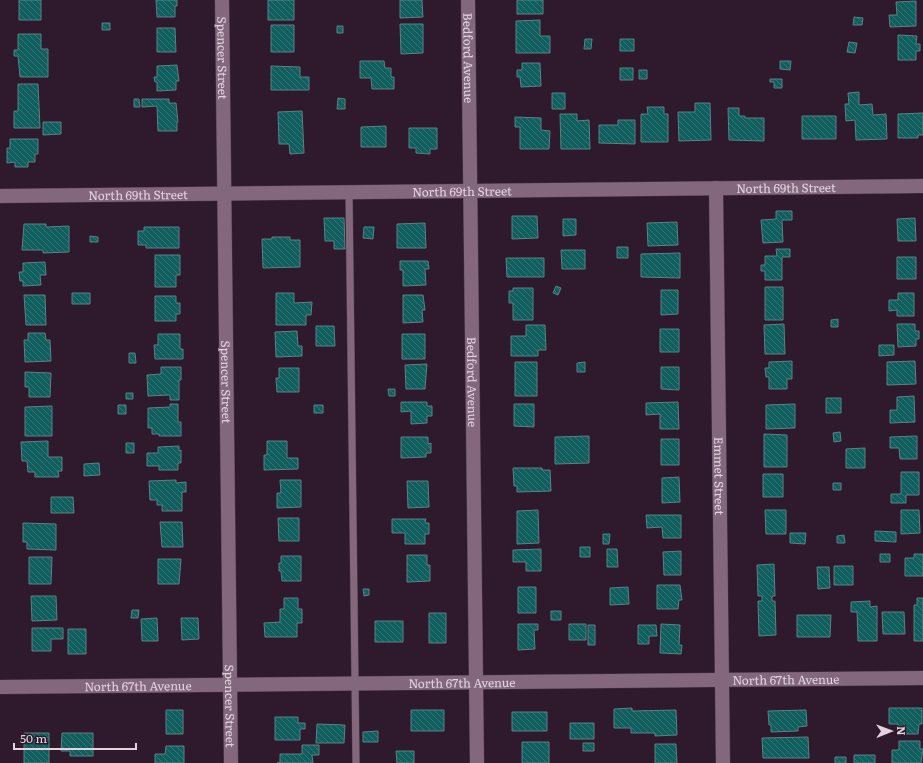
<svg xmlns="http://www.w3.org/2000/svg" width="923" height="763" viewBox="0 0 923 763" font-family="Literata,serif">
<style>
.building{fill:url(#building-back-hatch);stroke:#598383}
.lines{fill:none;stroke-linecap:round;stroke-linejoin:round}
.service-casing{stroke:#483645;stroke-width:8}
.minor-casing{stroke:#483645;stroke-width:15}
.service{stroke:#82677d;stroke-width:7}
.minor{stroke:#82677d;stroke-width:14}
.labels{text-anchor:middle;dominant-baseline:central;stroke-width:4;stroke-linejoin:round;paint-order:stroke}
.street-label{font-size:12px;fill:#e2d3df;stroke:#2f192c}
</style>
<defs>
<pattern id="building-back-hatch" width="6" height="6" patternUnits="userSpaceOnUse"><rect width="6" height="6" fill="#115e5e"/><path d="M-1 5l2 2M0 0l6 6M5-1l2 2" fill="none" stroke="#337475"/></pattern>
</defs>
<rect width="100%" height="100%" fill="#2f192c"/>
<path class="building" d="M19,0H41V20H19Z
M156,0H177V6H175V17H157Z
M268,0H294V20H268Z
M400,0H422L423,17L400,18Z
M517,0H543V14H517Z
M916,1V26L890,27L889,15H897L896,2Z
M854,17L863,18L862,25H853Z
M540,20V36H550V53H516V21Z
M102,23H110V30H102Z
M400,24H423V53L401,54Z
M271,25H294V52H271Z
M337,26H343V33H337Z
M157,28H175L176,52H157Z
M18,34H41V49H48V77H20L18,56H14V50H18Z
M898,35L917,36L916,44H920V51H916V60H898Z
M585,39H592L591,49H584Z
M620,39H634V51H620Z
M849,42L857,43L855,53L847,52Z
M360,61H384L385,68H391V77H394V89H372L371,78H360Z
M780,61H791L790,70L780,69Z
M522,63H540L541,86L521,87L520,77H517V70H522Z
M177,65L179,81H176V90L157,91V82H155L154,77H157V66Z
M271,66L300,67V77H309V90H271Z
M620,68H633V80H620Z
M639,70H647V79H639Z
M770,79H782V88H774V82H770Z
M18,84H38L40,128H14V111H18Z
M859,92V105L872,104L873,115L886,114L887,139L856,140L855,120L846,121L845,104H849L848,93Z
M552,93H565V109H552Z
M338,98L345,99V109H337Z
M134,99H139L140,107H134Z
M142,99H169V103H176L178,122H177V131H158L157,106L142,107Z
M695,103H710L711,140L679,141L678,112H695Z
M647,107H664V114H668V142H641V114H648Z
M728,108H739V116H745V118H764V141L729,140Z
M302,111L304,153L290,154L289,144H279L278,112Z
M923,113V135H918V138H898V114Z
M560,114H577V121L589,120L590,149H561Z
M802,116H836V139H802Z
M515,117L541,118V130L550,131L549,149H520V127H515Z
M618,120H635V144L599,143V125H618Z
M43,122H61V134L43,135Z
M386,126V147H361V127Z
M409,128H437V149H430V154L416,153V148H409Z
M10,139H38V154H35V162H28V167H15V162L7,163V148H10Z
M776,211H792V220H782L783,242L763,243L761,220L776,219Z
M512,216H537L538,238L512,239Z
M324,218H344L345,249H334V241H325Z
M915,218L916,241H898L897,219Z
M563,219H576V235L563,236Z
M677,222L678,245L648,246L647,223Z
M425,223L426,248H397V224Z
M24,224H46V227L69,226V252L43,253V250H22Z
M144,227H179V248H146V245H138V231H144Z
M364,227H374L373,239L363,238Z
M90,236L98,237V242H90Z
M272,237H290V240H300V267L263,268L262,239H272Z
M617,247H628V258H617Z
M776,249H790V257H782V280H765V271H761V265H765V256H777Z
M561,250H585V269H562Z
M680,253V278L641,277V254Z
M155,255H180V275H176V287H155Z
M897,257H916V279H897Z
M506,258H544V277H507Z
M400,261H428L429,269H425L426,285L403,286V270H400Z
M45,262L46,275H40L41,285L23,286V281H20L19,272H23V263Z
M556,286L561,288L558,295L553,293Z
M765,287H783V320H765Z
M513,288H533V320H513V303H509V291H513Z
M661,290H678V314L661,315Z
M72,293H90V304H72Z
M276,293H294V303L312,302L311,315H306V325H276Z
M898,293H914V316H897V310L889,311V300H898Z
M24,295H45L46,325H26Z
M403,295H423L425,310H422L423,322L403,323Z
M155,296H176V303H180V314H176V321H155Z
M838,319V327H831V320Z
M784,324L785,354H765L764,325Z
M897,324H915V331H919V339H916V346L898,347Z
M526,325H545L546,350H538V356H511V336H526Z
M316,326H334L335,346H316Z
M660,329H679V352H660Z
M297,331L298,346H302V356L276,357L275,332Z
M28,333H45L46,340H50L51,361L25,362L24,340H28Z
M158,334H180V349H183V359H155L154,345H158Z
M402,334H425V359H402Z
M879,345H894V355L879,356Z
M129,353H135L136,363H129Z
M792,361V379H787V389H769V377H766L765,368H769V362Z
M915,361L916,384L887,385V362Z
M515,362H537V396H515Z
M585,362V372H577V363Z
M427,364L425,389H406L405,365Z
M161,367H181V380H179V400H170V395L148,396L147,375L161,374Z
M661,367H679V390L661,389Z
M279,368H299V392H277L276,378H279Z
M25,372L51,373L50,397H29V387H25Z
M388,389H395V396H389Z
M126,393H133V399H126Z
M914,396L915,422L890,423V410H897V397Z
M826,398H841V413H826Z
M401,402H427V406H432V416H427V423L411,424V411L401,412Z
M678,402L679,429H660V414L646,415V403Z
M170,404H178V422H181V436H159V434H152V428H148V408L170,407Z
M514,404H534V427L514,426Z
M795,404V428L766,429V405Z
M118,405H126V414H118Z
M314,405H323V413H314Z
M52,406V436H25V407Z
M840,432L841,441L834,442L833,433Z
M764,434L787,435V467H764Z
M589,436V463L555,464V437Z
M917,436V459H900L899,448H890V437Z
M401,437H428V444L431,443V453H426V457L401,458Z
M661,439H679V465H661Z
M48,441V457H62V471H58L59,477H35V472H28L27,461H22L21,442Z
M267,441H287V458H298V469L264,470V455H267Z
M126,443H134V453H126Z
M179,446V451L181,450V463H178V470H159V466H147V453H158V447Z
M865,448V468H846V449Z
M99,463L100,475L84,476V464Z
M513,468H542V470H550L551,491L517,492V486H514Z
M901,472H919V495H906V503H891V494H901Z
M763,474H783V497H763Z
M679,477L680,502L662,503V478Z
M176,480V483L186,482V492H182V511H162V505H157V500H150L149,481Z
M280,480H301V507L277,508V493H281Z
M407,481H428L429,507L408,508Z
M833,483H841V490H833Z
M51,497H73L74,513H51Z
M538,510L539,543L517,544V511Z
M765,510H786V534H766Z
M901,510H919L920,533L901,534Z
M646,515H681V538H663L662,527L647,528Z
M278,518H299V541H279Z
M392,519H426L425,523H429V534H425V544H405V533H392Z
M160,522H182L183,547H162Z
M23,523L56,524V550L27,549V542H23Z
M875,531L896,532V542L875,541Z
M790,533H806L805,544L790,543Z
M603,534H610L609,544H603Z
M844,535L845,543H837V536Z
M580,547H590V557H580Z
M541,549V571H526V562H513V550Z
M607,549H617L618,567H607Z
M681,551V575H664L663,552Z
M880,554H890V562H880Z
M914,554H923V576H905V558H914Z
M407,555H427V565H430V581L407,582Z
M281,556H301V581H282L281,571H279V563H281Z
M29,557H52L51,584H29Z
M158,559H181L179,584H158Z
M774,564L775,596H772V601H775L776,635L759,636L758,601H762V596H758L757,565Z
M834,566H853V585H834Z
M817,567H829L830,588L818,589Z
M657,585H680L682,600H679L678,609H657Z
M518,587H536V613H518Z
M628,587L629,604L610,605V588Z
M363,589H369V595L364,596Z
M31,596H56L57,620L32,621Z
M284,598H298V609H302V623H297V637H265L264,623L280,622V609H284Z
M917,598H923V641H914V605H917Z
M870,601V607L877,606V641H858L857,612H851V602Z
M132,610H139L138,618H131Z
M551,611H561V620H551Z
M882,612H904L905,634H883Z
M429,613H446V643H429Z
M797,615H831L830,637H797Z
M157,618L158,641H142L141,619Z
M181,618H198L199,639L182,640Z
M375,621H403V642H375Z
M518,624H538V630H534L535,649L518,650Z
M569,624H586V640H569Z
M661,624L680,625L679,645H682L681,654L660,653Z
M588,625H595V645H588Z
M638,625H656L657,636H649V644H638Z
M32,628H63V639H51V651H32Z
M68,629H86V654H68Z
M632,708V711L676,710L677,735L655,736V733H631V728H614V709Z
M889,708H922V724H919L918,734H898V724H889Z
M166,710H183V734H166Z
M411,710H444V731H411Z
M806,710L807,726L798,727V731L771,732V725H769L768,711Z
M512,712H547V731H512Z
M275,717H298V723H305V729H300V740H275Z
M570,723H594V739H570Z
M317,724L345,725L344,743H316Z
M378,731V742H363V732Z
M24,733H49V763H24Z
M62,733H93V756H70V751H61Z
M808,737L809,758H763L762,738Z
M899,741H920V749H923L921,763H892V750H899Z
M522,742H549V763H522Z
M583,743H594V751H583Z
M655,744H676L677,763H655Z
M302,745H319V755H312L313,763H277L280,762V754H302Z
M166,746H184V763H155V754H165Z
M396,751H414V763H397Z
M854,755H875V763H854Z
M835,757H846V763H835Z"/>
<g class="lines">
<defs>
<path id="service" d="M349,192L356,763"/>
<g id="minor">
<path id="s1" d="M222,0L231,763"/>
<path id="s2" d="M468,0L477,763"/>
<path id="s3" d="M716,188L723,763"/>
<path id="s4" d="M0,196L923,186"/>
<path id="s5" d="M0,687L923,678"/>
</g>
</defs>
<use href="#service" class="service-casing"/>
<use href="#minor" class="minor-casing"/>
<use href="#service" class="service"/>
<use href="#minor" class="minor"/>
</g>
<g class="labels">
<g class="street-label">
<text stroke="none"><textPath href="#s1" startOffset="58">Spencer Street</textPath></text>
<text stroke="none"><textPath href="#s2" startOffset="58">Bedford Avenue</textPath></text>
<text stroke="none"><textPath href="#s4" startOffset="786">North 69th Street</textPath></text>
<text stroke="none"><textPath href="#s4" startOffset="462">North 69th Street</textPath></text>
<text stroke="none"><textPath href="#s4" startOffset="138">North 69th Street</textPath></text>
<text stroke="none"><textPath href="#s1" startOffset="382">Spencer Street</textPath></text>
<text stroke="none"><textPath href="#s2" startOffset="382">Bedford Avenue</textPath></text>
<text stroke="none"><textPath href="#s3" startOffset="288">Emmet Street</textPath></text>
<text stroke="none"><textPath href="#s5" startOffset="786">North 67th Avenue</textPath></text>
<text stroke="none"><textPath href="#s5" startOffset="462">North 67th Avenue</textPath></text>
<text stroke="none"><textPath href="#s5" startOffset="138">North 67th Avenue</textPath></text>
<text stroke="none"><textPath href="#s1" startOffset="706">Spencer Street</textPath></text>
</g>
</g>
<g transform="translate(891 731) rotate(89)" stroke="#2f192c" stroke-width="3" paint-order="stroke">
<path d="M0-3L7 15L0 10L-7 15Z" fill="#e2d3df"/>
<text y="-6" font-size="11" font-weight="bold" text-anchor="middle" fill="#e2d3df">N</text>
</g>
<path d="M14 743v6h122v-6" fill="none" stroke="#e2d3df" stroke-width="2"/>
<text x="20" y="743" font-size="12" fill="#e2d3df" stroke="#2f192c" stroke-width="3" paint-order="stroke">50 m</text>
</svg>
